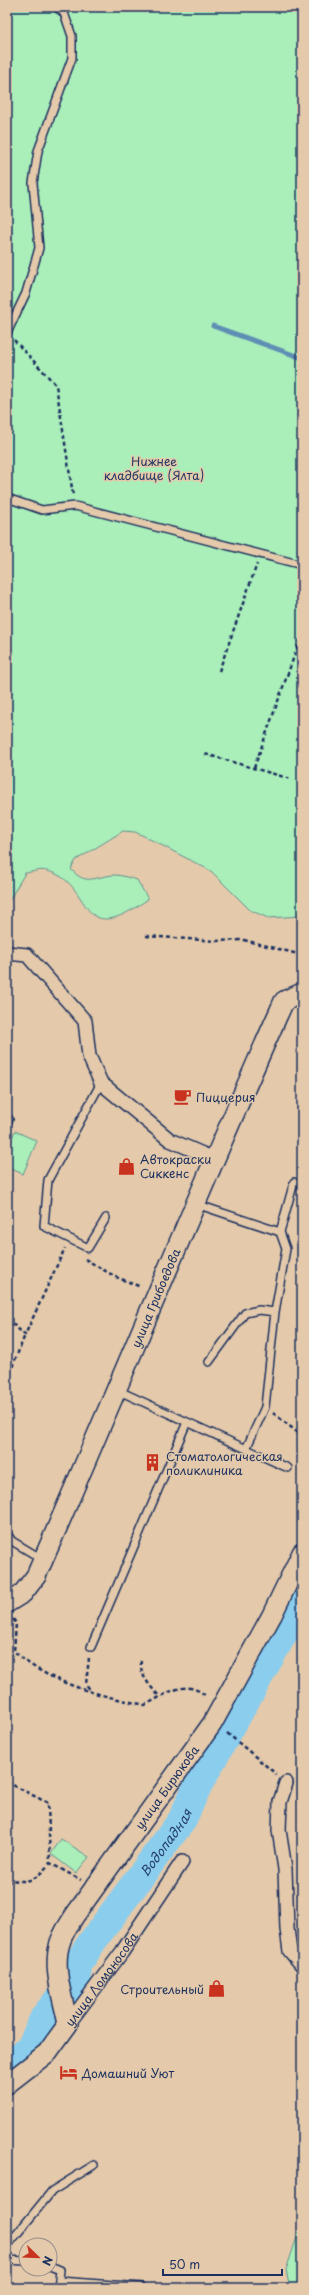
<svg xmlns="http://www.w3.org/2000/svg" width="309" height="2295" viewBox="0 0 309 2295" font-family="'Playpen Sans',sans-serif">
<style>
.green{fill:#aaefba;stroke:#628f8c}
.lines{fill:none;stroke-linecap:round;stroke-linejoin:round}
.stream{stroke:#5e8eb4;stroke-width:5}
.river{stroke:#8bcded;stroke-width:29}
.lane-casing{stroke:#1b2f5e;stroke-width:10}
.street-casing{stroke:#1b2f5e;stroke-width:16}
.secondary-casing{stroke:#1b2f5e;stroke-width:22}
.path{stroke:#1b2f5e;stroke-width:2.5;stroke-dasharray:4 3;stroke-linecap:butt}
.lane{stroke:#e4caab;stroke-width:7}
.street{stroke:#e4caab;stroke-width:13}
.secondary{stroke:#e4caab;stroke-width:19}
.labels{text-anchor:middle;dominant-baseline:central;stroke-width:3;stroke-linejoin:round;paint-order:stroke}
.park-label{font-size:12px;fill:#223963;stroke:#e4caab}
.poi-label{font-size:12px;fill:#1b2f5e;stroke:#e4caab;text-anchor:start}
.street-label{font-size:12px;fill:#1b2f5e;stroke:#e4caab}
.water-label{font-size:13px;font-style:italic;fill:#263f6c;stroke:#e4caab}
</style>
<rect width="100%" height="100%" fill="#e4caab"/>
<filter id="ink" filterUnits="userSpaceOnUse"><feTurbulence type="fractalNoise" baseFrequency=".025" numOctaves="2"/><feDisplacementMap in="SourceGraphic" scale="8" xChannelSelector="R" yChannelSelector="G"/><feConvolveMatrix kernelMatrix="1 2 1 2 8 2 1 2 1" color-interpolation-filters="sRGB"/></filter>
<g filter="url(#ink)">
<path class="green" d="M7,7H302V916L268,918L250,910L211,871L144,836L135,832L123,831L76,860L71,869C86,887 95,876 115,875C121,875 130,878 137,880L148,899C74,953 96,882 47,871C41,869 32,872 25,873L7,904Z
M15,1131L37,1141L23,1174L7,1167V1149Z
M61,1839L89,1857L76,1873L51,1854Z
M302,2222V2288H290L286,2270Z"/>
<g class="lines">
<path class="stream" d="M213,326L302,358"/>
<path class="river" id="s1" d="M7,2067L31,2047L45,2016L77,1977V1965L92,1942L182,1820L198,1785L302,1600"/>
<defs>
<path id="lane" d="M7,333L26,293L39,248L33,183L38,151L72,58V36L64,13L56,7
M7,498L42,510L75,506L302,565
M101,1083L48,1180L44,1226L88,1248L106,1218
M7,1123L9,1119
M196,1204L280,1232
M209,1362L245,1313L259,1310L275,1312
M117,1390L288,1468
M246,1449L265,1407L275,1312L286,1249L280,1232L294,1182
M7,1534L12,1541L42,1559
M91,1647L187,1422
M7,2246L52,2191L94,2165
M7,2260L26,2261
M50,2266L60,2270L58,2288
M59,2281L142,2287"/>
<g id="street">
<path d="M7,953L27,955L85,1021L89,1056L101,1083L170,1140L214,1159"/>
<path d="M286,1783L280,1802L279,1830L285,1869L287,1929L290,1951L302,1965"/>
<path id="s2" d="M68,2024L122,1952L182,1862"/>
</g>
<g id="secondary">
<path id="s3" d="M7,1603L23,1593L36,1576C117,1392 193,1205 275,1021L284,1001L302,993"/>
<path id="s4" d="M7,2084L47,2053L68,2024C63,1998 51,1966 61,1940C64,1931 70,1923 75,1915L212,1724L272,1615L302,1553"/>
</g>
</defs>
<use href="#lane" class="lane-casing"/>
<use href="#street" class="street-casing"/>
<use href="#secondary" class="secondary-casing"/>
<path class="path" d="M14,340L56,385L73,495
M219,671L257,564
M205,754L291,779
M254,768L302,634
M146,936L215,941L244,940L302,955
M85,1259L116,1277L141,1287
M7,1319L25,1335L65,1248
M7,1380L25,1335
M273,1413L302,1436
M13,1619L16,1623L14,1651C46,1683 102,1696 145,1705C167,1694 186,1677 207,1697
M89,1658L86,1684L91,1691
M141,1661C139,1675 151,1687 160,1697
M227,1733L276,1774
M7,1782L48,1803L50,1863L81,1880
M7,1883L12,1880C32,1884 38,1877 50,1863"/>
<use href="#lane" class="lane"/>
<use href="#street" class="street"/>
<use href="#secondary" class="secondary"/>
</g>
</g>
<defs>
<symbol id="cafe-bare" viewBox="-9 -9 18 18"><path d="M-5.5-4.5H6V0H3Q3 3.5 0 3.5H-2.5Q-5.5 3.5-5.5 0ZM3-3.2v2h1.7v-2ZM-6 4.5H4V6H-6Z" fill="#c8321e" stroke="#e4caab" stroke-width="2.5" paint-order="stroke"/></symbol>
<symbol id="shop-bare" viewBox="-9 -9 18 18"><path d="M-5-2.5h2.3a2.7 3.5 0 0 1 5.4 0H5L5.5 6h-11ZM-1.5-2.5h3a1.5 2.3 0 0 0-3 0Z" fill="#c8321e" stroke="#e4caab" stroke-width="2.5" paint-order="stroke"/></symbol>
<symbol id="building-bare" viewBox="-9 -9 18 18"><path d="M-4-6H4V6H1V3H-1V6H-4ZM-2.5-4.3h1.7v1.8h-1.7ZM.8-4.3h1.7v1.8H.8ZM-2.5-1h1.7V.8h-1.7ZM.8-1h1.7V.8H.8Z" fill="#c8321e" stroke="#e4caab" stroke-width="2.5" paint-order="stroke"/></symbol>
<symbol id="hotel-bare" viewBox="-9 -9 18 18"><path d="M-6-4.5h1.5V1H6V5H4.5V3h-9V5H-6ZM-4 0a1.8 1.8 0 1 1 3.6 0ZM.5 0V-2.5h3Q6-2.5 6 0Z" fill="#c8321e" stroke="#e4caab" stroke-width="2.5" paint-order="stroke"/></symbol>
</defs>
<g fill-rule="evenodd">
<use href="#cafe-bare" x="170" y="1084" width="25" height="25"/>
<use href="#shop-bare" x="114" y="1154" width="25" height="25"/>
<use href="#building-bare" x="140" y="1450" width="25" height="25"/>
<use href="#shop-bare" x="204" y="1976" width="25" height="25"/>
<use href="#hotel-bare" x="56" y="2060" width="25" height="25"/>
</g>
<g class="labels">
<g class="park-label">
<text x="154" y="461">Нижнее<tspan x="154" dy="14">кладбище (Ялта)</tspan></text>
</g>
<g class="poi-label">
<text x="196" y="1097">Пиццерия</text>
<text x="140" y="1159">Автокраски<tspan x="140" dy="14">Сиккенс</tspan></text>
<text x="166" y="1456">Стоматологическая<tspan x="166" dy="14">поликлиника</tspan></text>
<text x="204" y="1989" text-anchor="end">Строительный</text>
<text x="82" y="2073">Домашний Уют</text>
</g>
<g class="street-label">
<text stroke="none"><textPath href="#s3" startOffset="343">улица Грибоедова</textPath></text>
<text stroke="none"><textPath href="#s4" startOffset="358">улица Бирюкова</textPath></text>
<text stroke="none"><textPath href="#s2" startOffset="56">улица Ломоносова</textPath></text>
</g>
<g class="water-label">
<text stroke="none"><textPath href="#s1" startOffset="279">Водопадная</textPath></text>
</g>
</g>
<rect width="309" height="2295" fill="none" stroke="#e4caab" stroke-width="24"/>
<rect x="12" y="12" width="285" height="2271" fill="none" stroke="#1b2f5e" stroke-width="1.5" filter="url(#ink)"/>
<g transform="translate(38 2257) rotate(113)"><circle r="19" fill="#e4caab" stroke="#948c8c"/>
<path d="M0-3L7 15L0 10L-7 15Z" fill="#c8321e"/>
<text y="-6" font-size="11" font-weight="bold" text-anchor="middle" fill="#1b2f5e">N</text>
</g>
<path d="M163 2269v6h119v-6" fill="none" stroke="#1b2f5e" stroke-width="2"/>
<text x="169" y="2269" font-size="12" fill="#1b2f5e" stroke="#e4caab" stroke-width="3" paint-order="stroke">50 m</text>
</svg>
